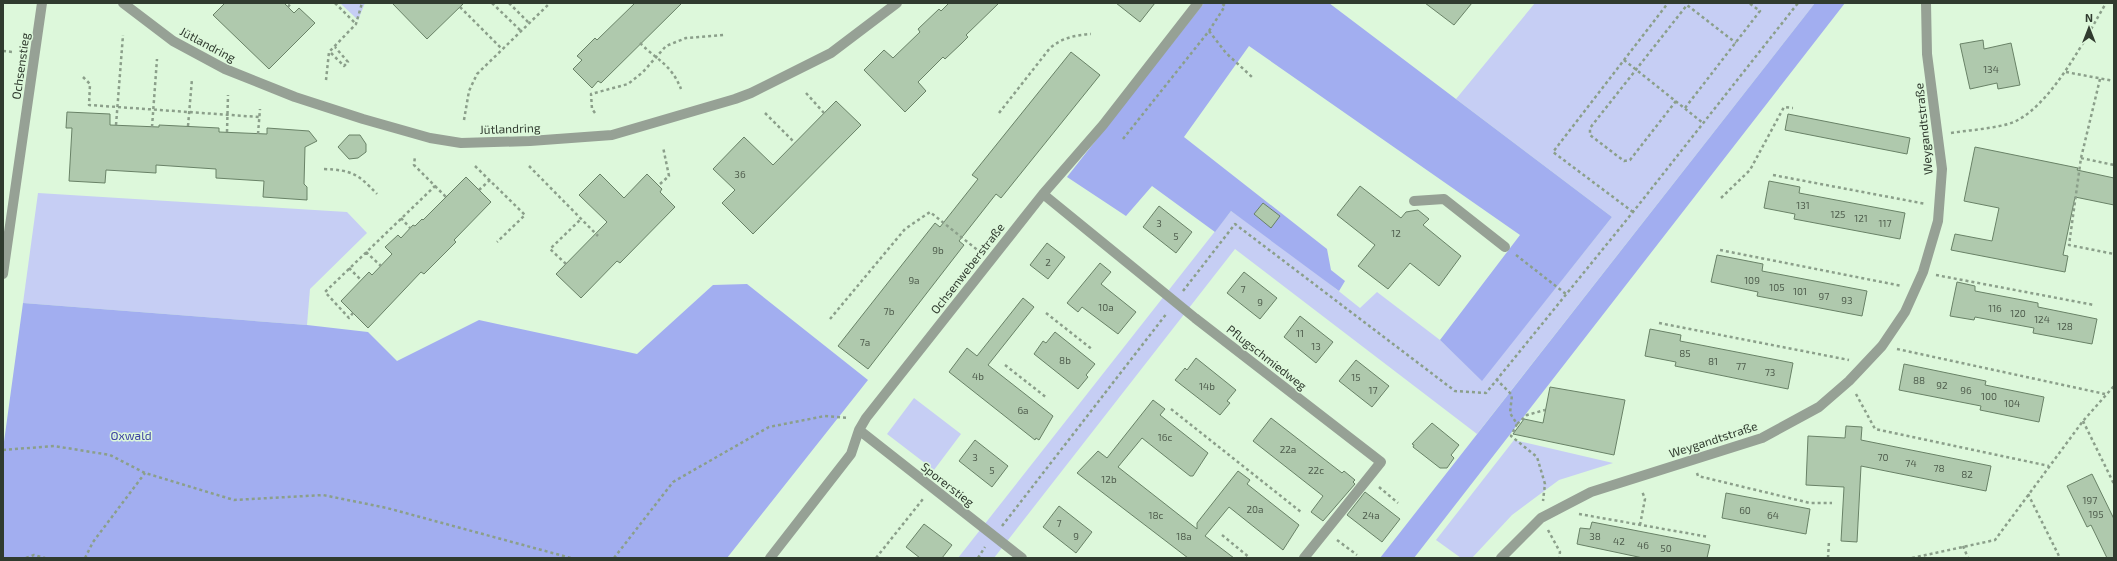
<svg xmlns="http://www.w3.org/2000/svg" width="2117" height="561" viewBox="0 0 2117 561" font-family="'Exo 2',sans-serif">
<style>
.green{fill:#c6cef4}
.forest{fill:#a2aef0}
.building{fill:#afc9ad;stroke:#698267}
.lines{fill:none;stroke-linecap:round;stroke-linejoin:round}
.path{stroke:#8b9f8a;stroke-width:2.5;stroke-dasharray:3 3;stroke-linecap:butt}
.service{stroke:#96a195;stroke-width:10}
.minor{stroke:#96a195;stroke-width:10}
.labels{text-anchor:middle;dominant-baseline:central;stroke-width:3;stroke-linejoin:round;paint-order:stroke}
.number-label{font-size:10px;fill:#505e4e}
.street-label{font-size:12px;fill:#303b2f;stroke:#ddf8db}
.park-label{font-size:12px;fill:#3f44a2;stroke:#ddf8db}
</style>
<rect width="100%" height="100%" fill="#ddf8db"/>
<path class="green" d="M340,3H365L358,20Z
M1535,3H1815L1477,434L1235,249L994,558H958L1231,211L1287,250L1360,308L1377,292L1440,340L1482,380L1612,217L1456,99Z
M38,193L347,212L367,233L310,289L307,325L23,303Z
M914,398L961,434L934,470L887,434Z
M1514,440L1613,463L1559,480L1512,515L1472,558H1461L1436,540Z"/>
<path class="forest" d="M1204,3H1329L1612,217L1482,381L1440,340L1520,235L1249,46L1184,137L1327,249L1331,270L1345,281L1339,291L1231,211L1215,232L1152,186L1126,216L1067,177Z
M1815,3H1845L1414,558H1380Z
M747,284L868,380L727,558H3V449L23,303L307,325L368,332L397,361L479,320L637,354L713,285Z"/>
<path class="building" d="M225,3H284L294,13L299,8L315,23L269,69L213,15Z
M392,3H464L427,39Z
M635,3H682L601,83L598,81L592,88L573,69L582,60L577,56L595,38L597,40Z
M949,3H999L966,35L968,37L962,43L945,59L943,57L918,82L926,91L905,112L864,70L884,50L893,58L920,32L918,29L939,9L941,11Z
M1116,3H1155L1140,22Z
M1425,3H1472L1454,25Z
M1983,40L1984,49L2011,43L2020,85L1998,89L1997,83L1970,89L1960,44Z
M1071,52L1100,75L1001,198L996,194L974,222L959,241L964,245L868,369L838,346L935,223L940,227L978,179L972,175Z
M836,101L861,125L753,234L722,203L735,190L713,169L744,137L773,165Z
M67,112L110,114V125L159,127V125L219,128V132L267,134V128L309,131L317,141L305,147L304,184L307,187V200L263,197L264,181L216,178V169L156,165V173L106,170L105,183L69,181L72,128H66Z
M1788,114L1910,138L1907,154L1785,130Z
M349,135H360L366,144V152L358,158L349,159L338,147Z
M1975,147L2078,168L2077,170L2114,178V205L2075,197L2063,255L2068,256L2065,272L1951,250L1955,234L1992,241L1999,208L1964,201Z
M600,174L624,198L647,174L662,189L660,192L675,207L620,263L617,261L581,298L556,274L607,222L579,195Z
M466,177L491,202L454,240L456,242L424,274L421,272L368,328L341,301L369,272L372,275L392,254L385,247L398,235L401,238L413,225L415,226L422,219L423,220Z
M1769,181L1800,187L1799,193L1905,213L1900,239L1794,219L1795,214L1764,208Z
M1360,186L1401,218L1406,212L1418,210L1429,219L1423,225L1461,256L1439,286L1410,263L1388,289L1358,266L1375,245L1337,215Z
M1263,203L1280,216L1271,228L1254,214Z
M1159,206L1192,232L1176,253L1143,227Z
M1047,243L1065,257L1048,279L1030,265Z
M1717,255L1763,264L1762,271L1867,291L1862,316L1757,296L1758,292L1711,282Z
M1100,263L1111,272L1101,284L1136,312L1118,334L1082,307L1078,312L1067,303Z
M1244,272L1277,298L1260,319L1227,293Z
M1957,282L1975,286V291L2038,303V307L2097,319L2092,344L2033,333L2034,328L1975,317L1974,320L1950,316Z
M1023,298L1034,307L988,365L1053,416L1039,440L1036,438L1035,440L949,372L967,348L977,356Z
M1300,316L1333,342L1316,363L1284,337Z
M1650,329L1681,335L1680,341L1793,363L1788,389L1675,366L1676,362L1645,356Z
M1055,332L1095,364L1086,375L1088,377L1078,389L1034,354L1043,341L1046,343Z
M1196,358L1236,390L1227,401L1230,403L1220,415L1175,380L1185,368L1187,370Z
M1356,360L1389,386L1372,407L1339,381Z
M1904,364L1986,381L1985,385L2044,397L2039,422L1980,410L1981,406L1899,390Z
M1550,387L1625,400L1614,455L1513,434L1524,419L1543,423Z
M1153,400L1165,409L1160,415L1208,453L1193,476H1190L1142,438L1118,467L1197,529V523L1238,471L1250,480L1247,484L1299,525L1283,550L1229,507L1205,536L1234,558H1188L1077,473L1098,451L1107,458Z
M1271,418L1342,473L1344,471L1355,480L1353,482L1355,484L1323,521L1311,512L1323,496L1253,441Z
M1432,423L1459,445L1451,455L1454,458L1447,468H1440L1413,447L1414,445L1412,444Z
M1846,426L1862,427L1861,440L1991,466L1986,491L1861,466L1857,542L1841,541L1844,487L1806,485L1808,436L1845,438Z
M975,440L1008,466L992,487L959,461Z
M2092,474L2114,519V558H2107L2091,525L2087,527L2067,486Z
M1365,492L1400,519L1382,542L1347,515Z
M1726,493L1810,509L1806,534L1722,518Z
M1059,506L1092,532L1076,553L1043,527Z
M1592,522L1710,545L1707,558H1643L1577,544L1580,528L1590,529Z
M924,524L952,545L942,558H920L906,547Z"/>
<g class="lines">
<path class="path" d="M335,3L356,24
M492,3L521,31
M509,3L529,23
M288,7L291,3
M460,7L502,49
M1209,31L1225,6L1221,3
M640,43C658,61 671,64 681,89
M3,51L13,52
M331,53L344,66L348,62L335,47
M1624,60L1703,123
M2066,72L2114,81
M83,77L90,84L89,105L259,117
M2100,79L2081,158L2069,245L2114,254
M326,80L329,52L356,24L362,3
M806,93L824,113
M1676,101L1630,160L1624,161L1590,135V128L1687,5L1736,43
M1685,108L1760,11L1749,3
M595,113L592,109L591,94L628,84L643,72L666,46L686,38L724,35
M765,113L795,143
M999,113L1050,48C1062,38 1075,35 1091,34
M464,120L469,91L477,74L550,3
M116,125L123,35
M188,126L192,79
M152,127L157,59
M227,132L228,95
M1951,133C1970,130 1990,129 2008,124C2048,113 2086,37 2106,3
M258,134L260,109
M1123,139L1209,31L1226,53L1252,77
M2081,158L2114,165
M475,166L525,215L497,242
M529,166L598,236
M324,169C352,170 358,174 377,194
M1773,175L1926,204
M660,184L669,176L663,147
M435,186L446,197
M479,190L490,180
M1721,198L1750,170L1784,107L1793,108
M1633,212L1553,152L1668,3
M401,218L410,228
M1720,250L1902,286
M366,252L381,266
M1516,255L1566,294
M566,264L550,249L581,219
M349,268L361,280
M1936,275L2094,305
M1183,291L1235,224L1455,391L1486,393L1633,212L1798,3
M353,313L349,318L325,292L435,186L414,165L415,156
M1046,313L1093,350
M830,319L905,229L930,212L980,252
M1659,323L1849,360
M1897,349L2105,394
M1005,365L1047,398
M1496,379L1512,395L1510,413L1517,424L1527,415L1545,410
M1856,394L1875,429L2049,466
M1171,409L1301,512
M2083,421L2114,484
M1517,424L1511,436L1537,457L1545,484L1543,501
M3,450L54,446L110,455L145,473L234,500L323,495L387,508L571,558
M1697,473L1698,476L1810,503H1832
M1379,487L1398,503
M2028,494L2060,558
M1579,514L1709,537
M1640,525L1645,499L1642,491
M1002,526L1167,313
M1548,530L1560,552L1559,558
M1222,535L1250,558
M1337,540L1357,555
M1963,546L1968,558
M26,558L34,555L45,558
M85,558L93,542L145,473
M614,558L673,482L769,427L825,416L849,418
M876,558L923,499
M978,558L985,547
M1828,558L1829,541
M1912,558L1995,540L2083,421L2114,386"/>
<path class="service" d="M1414,201L1444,199L1505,247"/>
<path class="minor" d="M123,3L173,41L225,69L295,97L363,119L430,138L461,143L530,141L612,135L735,99L751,93L831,53L897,3
M1043,194L1195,318L1381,462L1304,558
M3,274L42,3
M859,430L1022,558
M770,558L851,454L859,430L866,418L1043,194L1103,125L1198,3
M1501,558L1541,518L1591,492L1762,438L1819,407L1849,381L1882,346L1905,312L1923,272L1938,221L1942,169L1927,54L1926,3"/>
</g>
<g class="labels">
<g class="number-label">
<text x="1991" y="69">134</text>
<text x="740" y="174">36</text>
<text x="1803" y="205">131</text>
<text x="1838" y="214">125</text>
<text x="1861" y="218">121</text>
<text x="1159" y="223">3</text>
<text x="1885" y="223">117</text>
<text x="1396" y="233">12</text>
<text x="1176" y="236">5</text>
<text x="938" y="250">9b</text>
<text x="1048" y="262">2</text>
<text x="914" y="280">9a</text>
<text x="1752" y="280">109</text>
<text x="1777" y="287">105</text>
<text x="1243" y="289">7</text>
<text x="1800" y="291">101</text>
<text x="1824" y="296">97</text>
<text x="1847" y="300">93</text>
<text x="1260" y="302">9</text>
<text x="1106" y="307">10a</text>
<text x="1995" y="308">116</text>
<text x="889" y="311">7b</text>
<text x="2018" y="313">120</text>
<text x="2042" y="319">124</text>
<text x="2065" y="326">128</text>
<text x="1300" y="333">11</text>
<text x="865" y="342">7a</text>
<text x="1316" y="346">13</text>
<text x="1685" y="353">85</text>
<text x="1065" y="360">8b</text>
<text x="1713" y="361">81</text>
<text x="1741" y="366">77</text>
<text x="1770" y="372">73</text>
<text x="978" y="376">4b</text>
<text x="1356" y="377">15</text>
<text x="1919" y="380">88</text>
<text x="1942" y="385">92</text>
<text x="1207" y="386">14b</text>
<text x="1373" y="390">17</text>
<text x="1966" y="390">96</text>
<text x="1989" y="396">100</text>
<text x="2012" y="403">104</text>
<text x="1023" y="410">6a</text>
<text x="1165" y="437">16c</text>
<text x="1288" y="449">22a</text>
<text x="975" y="457">3</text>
<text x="1883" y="457">70</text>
<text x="1911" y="463">74</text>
<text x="1939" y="468">78</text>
<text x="992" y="470">5</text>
<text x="1316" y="470">22c</text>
<text x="1967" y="474">82</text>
<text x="1109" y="479">12b</text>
<text x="2090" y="500">197</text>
<text x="1255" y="509">20a</text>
<text x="1745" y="510">60</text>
<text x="2096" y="514">195</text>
<text x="1156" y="515">18c</text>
<text x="1371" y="515">24a</text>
<text x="1773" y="515">64</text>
<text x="1059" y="523">7</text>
<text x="1076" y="536">9</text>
<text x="1184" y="536">18a</text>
<text x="1595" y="536">38</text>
<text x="1619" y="541">42</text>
<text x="1643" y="545">46</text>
<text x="1666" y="548">50</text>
</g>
<g class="street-label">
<text transform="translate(208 44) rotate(28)">Jütlandring</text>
<text transform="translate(20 66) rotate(-82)">Ochsenstieg</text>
<text transform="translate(510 128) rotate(-2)">Jütlandring</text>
<text transform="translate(1923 129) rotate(-96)">Weygandtstraße</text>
<text transform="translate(967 268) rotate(-52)">Ochsenweberstraße</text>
<text transform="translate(1267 357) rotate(38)">Pflugschmiedweg</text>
<text transform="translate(1713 439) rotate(-18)">Weygandtstraße</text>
<text transform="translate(948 484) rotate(38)">Sporerstieg</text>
</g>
<g class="park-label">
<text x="131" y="435">Oxwald</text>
</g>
</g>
<rect width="2117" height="561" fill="none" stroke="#303b2f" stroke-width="8"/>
<g transform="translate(2089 28)" stroke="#ddf8db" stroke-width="3" paint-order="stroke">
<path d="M0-3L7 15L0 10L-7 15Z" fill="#303b2f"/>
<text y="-6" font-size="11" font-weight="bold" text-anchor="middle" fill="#303b2f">N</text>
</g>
</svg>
